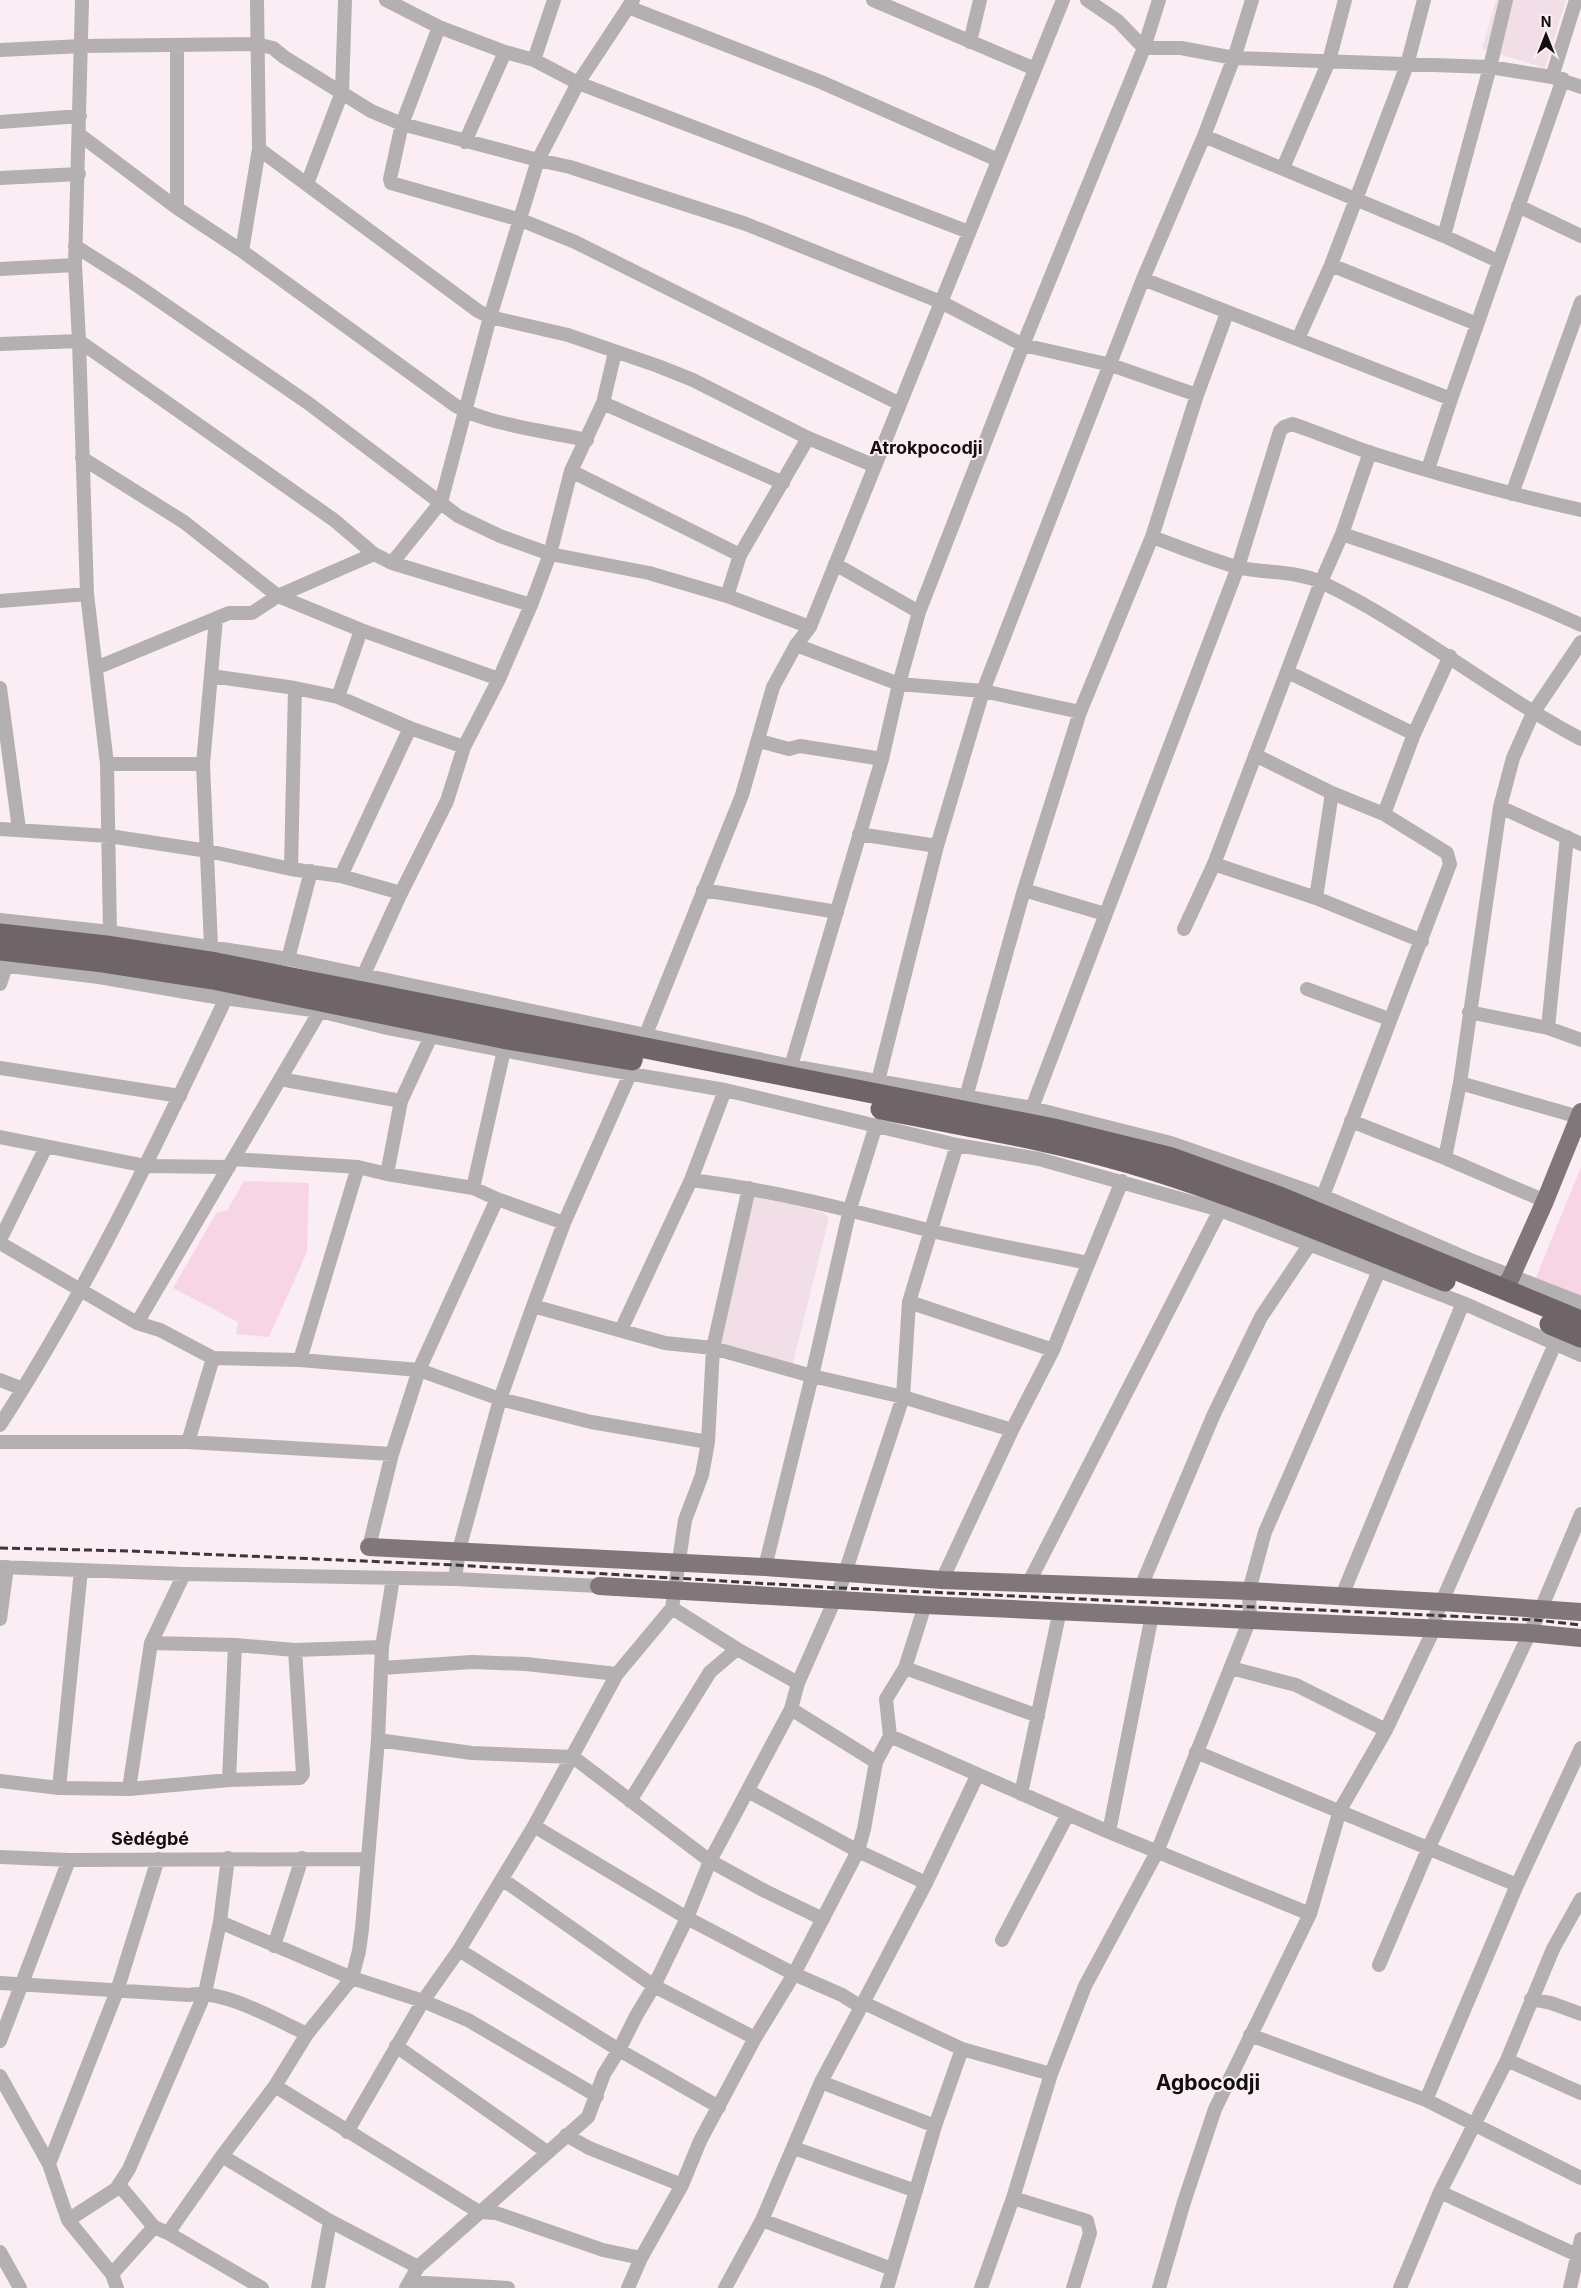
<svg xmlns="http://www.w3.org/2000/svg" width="1581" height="2288" viewBox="0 0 1581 2288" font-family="Inter,sans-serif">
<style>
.built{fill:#f2dee7}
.green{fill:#f8d5e4}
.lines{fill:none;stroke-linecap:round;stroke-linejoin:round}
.minor{stroke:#b4afb1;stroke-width:14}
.major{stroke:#81777b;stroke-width:18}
.highway{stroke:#6f6468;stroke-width:21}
.rail{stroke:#3b3639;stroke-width:3;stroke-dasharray:8 4;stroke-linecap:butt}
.labels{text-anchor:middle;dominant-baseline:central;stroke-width:4;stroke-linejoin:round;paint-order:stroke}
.neighbourhood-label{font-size:18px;font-weight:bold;fill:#130f11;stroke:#faedf3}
.district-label{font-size:21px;font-weight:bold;fill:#130f11;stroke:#faedf3}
</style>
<rect width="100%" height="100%" fill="#faedf3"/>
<path class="built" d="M1496,0H1566L1545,68L1482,49Z
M756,1194L824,1213L829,1218L792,1367L717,1343L749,1199Z"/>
<path class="green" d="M1581,1167V1300L1535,1280Z
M244,1181L309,1183L307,1252L269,1337L236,1334L238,1322L173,1288L217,1212L227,1211Z"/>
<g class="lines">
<path class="minor" d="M82,0L75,265L79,341L87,594L107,764L110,932
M386,0L439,27L505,52L534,60L578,83L969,232
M873,0L1035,69
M1087,0L1118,21L1144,48H1181L1234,58L1490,67L1552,77L1581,87
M628,7L821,82L998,160
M439,27L402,124L390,179L391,183L521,220L575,242L900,404
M970,42L980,0
M177,47V208
M0,50L82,46L256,44L273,48L284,57L371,111L402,124L538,160L570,167L746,224L941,302L1023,345L1111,365L1197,395
M534,60L554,0
M1552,77L1576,0
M0,122L80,116
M80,135L177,208L242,251L456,406C486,424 550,432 587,440
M1204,136L1444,236L1498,261
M465,142L505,52
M259,149L478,311L490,317L568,335L658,366L693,380L808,438L875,466
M1283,168L1329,61L1345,0
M0,178L79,174
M307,184L342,92L345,0
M1518,206L1581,236
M1444,236L1490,67L1506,0
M75,246L135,284L308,403L458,516L500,536L550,554L649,573L727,596L810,627
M242,251L259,149L257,0
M1331,265L1477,324
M0,269L75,265
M1143,279L1451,399
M1298,339L1331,265L1407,65L1424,0
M0,344L79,341L334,520L374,554L392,563L531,605
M603,403L783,483
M82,458L184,522L278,596L361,630L499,679
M1428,469L1451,399L1563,79
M571,471L740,555
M1512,494L1581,302
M1342,534C1424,561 1503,589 1581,625
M1152,537C1180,547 1209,559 1237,567C1266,574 1296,570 1323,583C1414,627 1492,692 1581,739
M392,563L441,502L490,317L538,160L578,83L633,0
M835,564L919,612
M727,596L740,555L808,438
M0,601L87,594
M796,645L899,684L983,691L1080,712
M96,668L229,613H252L278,596L374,554
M1288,672L1414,734
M211,676L295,688L338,697L410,728L464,747
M0,688L19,829
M338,697L361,630
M759,741L789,749L800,746L882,759
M1255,755L1332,793L1384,814L1447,853L1450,864L1323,1196
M107,764H203
M1500,807L1581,844
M1384,814L1414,734L1450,656
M0,829L109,836L208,851L291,869L341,876L401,893
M859,834L937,846
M1214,864L1316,898L1422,941
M291,869L295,688
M341,876L410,728
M703,890L837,912
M1024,890L1105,914
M1316,898L1332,793
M0,920L110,932L288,959L791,1066L1032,1108L1171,1143L1323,1196L1468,1259L1581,1303
M1184,929L1214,864L1321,582L1342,534L1370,452
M211,946L203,764L216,619
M288,959L311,871
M0,965L99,977L209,996L320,1011L387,1028L585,1066L725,1090L957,1145L1039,1159L1220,1210L1463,1303L1581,1355
M363,976L401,893L447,801L464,747L499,679L531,605L550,554L571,471L603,403L615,352
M0,984L6,966
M1307,989L1389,1019
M1469,1012L1548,1028L1581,1040
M1548,1028L1567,837
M791,1066L882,759L899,684L919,612L1023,345L1144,48L1159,0
M0,1068L180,1096
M280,1079L401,1101
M878,1081L937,846L983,691L1143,279L1204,136L1236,52L1252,0
M1460,1083L1579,1117
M966,1097L1024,890L1080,712L1152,537L1197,395L1227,313
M1032,1108L1238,567L1280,431L1284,427L1292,424C1319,433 1345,444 1371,453C1440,475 1510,494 1581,510
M1351,1121L1445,1158L1545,1201
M0,1137L146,1166L229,1167
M1445,1158L1460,1083L1500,807L1513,758L1533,713L1581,642
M233,1159L358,1167L387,1174L473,1188L497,1199L564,1223
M387,1174L401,1101L431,1036
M691,1180C773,1190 849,1210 928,1230C981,1243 1035,1252 1088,1263
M473,1188L504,1050
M0,1240L46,1147
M0,1243L137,1323L160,1330L213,1358L300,1360L419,1370L500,1399L591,1422L708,1442
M909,1302L1053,1350
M533,1306L665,1343L713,1348L812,1376L903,1397L1012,1430
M137,1323L320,1011
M621,1330L691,1180L725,1090
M300,1360L358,1167
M0,1380L23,1389
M0,1425C88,1289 157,1144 226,998
M0,1442H188L392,1454
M188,1442L213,1358
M369,1547L392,1454L419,1370L497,1199
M0,1567L184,1574L455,1579L599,1586
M765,1567L812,1376L850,1209L876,1125
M455,1579L459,1550L500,1399L533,1306L564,1223L630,1074L742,795L773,687L796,645L810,627L1063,0
M942,1580L1012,1430L1053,1350L1122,1181
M1028,1584L1220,1210
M1140,1589L1214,1414L1261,1317L1310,1244
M1341,1598L1463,1303
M672,1608L737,1649L798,1683
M0,1619L7,1567
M151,1643L235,1645L295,1650L382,1647
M382,1668L472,1662L526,1664L617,1674
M905,1668L1038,1716
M1231,1668L1296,1685L1386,1730
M791,1709L876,1762
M890,1736L1109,1832L1310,1914
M378,1740L472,1753L573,1757L710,1861L765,1891L823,1919
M1196,1752L1517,1885
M229,1780L235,1645
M0,1781L59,1788L129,1789L229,1780L300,1778L303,1774L295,1650
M59,1788L81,1570
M129,1789L151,1643L184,1574
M748,1791L858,1851L926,1883
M1021,1794L1060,1610
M630,1801L710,1672L737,1649
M534,1826L687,1918L794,1974L842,1995L861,2007L926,1883L977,1776
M1109,1832L1152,1615
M0,1857L69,1860L368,1859
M502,1879L654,1986L755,2038
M220,1922L352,1978L423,2001L468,2020L597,2096
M1002,1940L1068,1814
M274,1946L302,1858
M459,1950L619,2050L719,2107
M1379,1965L1429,1847L1541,1609L1581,1514
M0,1983L189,1995C222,1988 276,2020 307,2034
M1531,1999L1551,2003L1581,2014
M864,2003L962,2049L1051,2074
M1250,2035L1426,2100L1581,2178
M0,2041L69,1860
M396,2046L547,2152
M1507,2060L1581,2093
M0,2076L49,2164L68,2220L112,2274L117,2288
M821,2082L935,2126
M275,2086L479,2212L496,2213L603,2250L641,2258
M1426,2100L1517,1885L1581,1748
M347,2132L423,2001L459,1950L534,1826L617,1674L672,1608L685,1520L702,1475L708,1442L713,1348L749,1188
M566,2135L589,2148L682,2185
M794,2148L916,2191
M222,2156L330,2221L418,2267
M49,2164L117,1991L158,1859
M120,2186L154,2227L168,2233L262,2288
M1440,2192L1577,2255
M1013,2198L1087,2221L1090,2233L1073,2288
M68,2220L116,2189L129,2169L205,1993L220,1922L228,1858
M762,2220L892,2269
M168,2233L222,2156L275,2086L307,2034L352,1978L359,1951L362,1929L378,1740L382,1647L393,1578
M0,2252L20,2288
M112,2274L154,2227
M410,2282L508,2288
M318,2288L330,2221
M406,2288L418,2267L588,2117L604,2074L619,2050L636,2016L654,1986L687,1918L710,1861L791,1709L798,1683L840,1588L903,1397L909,1302L957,1145
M628,2288L641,2258L682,2185L700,2141L755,2038L794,1974L858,1851L864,1829L876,1762L890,1736L886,1699L905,1668L925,1605
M725,2288L762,2220L821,2082L861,2007
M887,2288L935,2126L962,2049
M981,2288L1013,2198L1051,2074L1085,1986L1157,1852L1250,1619L1249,1591L1265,1532L1379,1271
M1159,2288L1184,2202L1215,2109L1310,1914L1340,1810L1386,1730L1434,1629L1436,1615L1555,1344
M1400,2288L1440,2192L1507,2060L1553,1949L1581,1899
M1570,2288L1581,2239"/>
<path class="major" d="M1504,1289L1511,1277L1545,1201L1581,1112
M369,1547L765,1567L942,1580L1249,1591L1442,1602L1581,1612
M599,1586L925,1605L1529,1633L1581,1638"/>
<path class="highway" d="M0,934L106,946L216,963L1054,1129L1172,1158L1277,1196L1581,1321
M0,950L103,962L213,979L507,1039L632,1060
M881,1109C963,1126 1048,1139 1129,1163C1237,1195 1341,1239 1445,1281
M1550,1324L1581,1337"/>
<path class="rail" d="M0,1548L131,1551L456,1565L840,1588L1536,1620L1581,1625"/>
</g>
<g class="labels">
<g class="neighbourhood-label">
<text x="926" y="447">Atrokpocodji</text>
<text x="150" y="1838">Sèdégbé</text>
</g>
<g class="district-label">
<text x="1208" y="2082">Agbocodji</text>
</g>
</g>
<g transform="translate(1546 35)" stroke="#faedf3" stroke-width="4" paint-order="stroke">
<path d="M0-4L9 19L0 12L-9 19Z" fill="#130f11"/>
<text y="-8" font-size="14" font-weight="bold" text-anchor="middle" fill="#130f11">N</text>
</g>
</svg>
